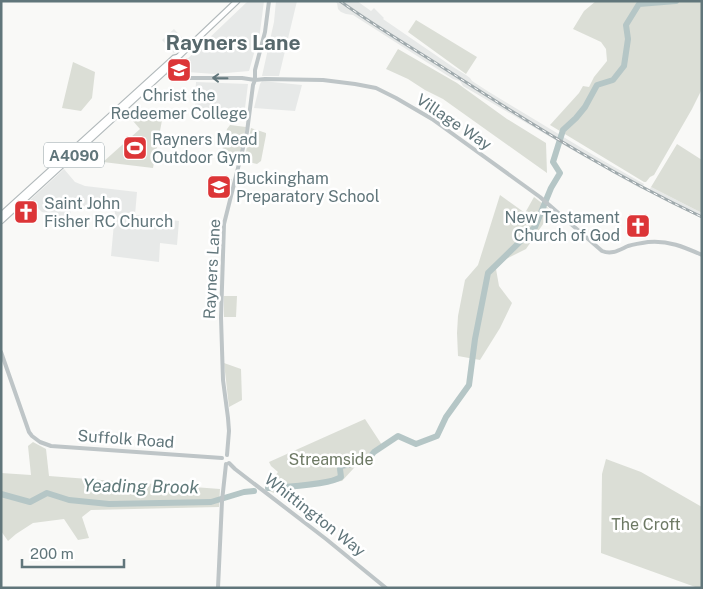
<svg xmlns="http://www.w3.org/2000/svg" width="703" height="589" viewBox="0 0 703 589" font-family="'Public Sans',sans-serif">
<style>
.built{fill:#e7e9e8}
.green{fill:#dbded6}
.lines{fill:none;stroke-linecap:round;stroke-linejoin:round}
.river{stroke:#b5c6c6;stroke-width:6}
.major-casing{stroke:#b2b9bb;stroke-width:7}
.minor{stroke:#bec5c7;stroke-width:4}
.major{stroke:#fff;stroke-width:4.5}
.rail-casing{stroke:#a0aaad;stroke-width:3}
.rail{stroke:#fff;stroke-width:1;stroke-dasharray:4;stroke-linecap:butt}
.oneway{stroke:#61767b}
.labels{text-anchor:middle;dominant-baseline:central;stroke-width:5;stroke-linejoin:round;paint-order:stroke}
.shield{fill:#fff;stroke:#909fa3;stroke-width:1}
.shield-label{font-size:15px;font-weight:bold;fill:#61767b}
.poi-label{font-size:16px;fill:#61767b;stroke:#fff;text-anchor:start}
.street-label{font-size:16px;fill:#61767b;stroke:#fff}
.park-label{font-size:16px;fill:#6d7964;stroke:#fff}
.water-label{font-size:18px;font-style:italic;fill:#607a7a;stroke:#fff}
.district-label{font-size:21px;font-weight:bold;fill:#57686c;stroke:#fff}
</style>
<rect width="100%" height="100%" fill="#f9f9f7"/>
<path class="built" d="M248,1H264L260,32L249,71L215,74L187,72L183,63Z
M276,1H297L279,76H262L274,22Z
M334,1H357L371,11L374,8L384,18L383,19L453,67L466,75L470,78L472,81L489,92L595,156L644,184L642,189L638,187L581,155L463,86L460,81L453,79L353,15L346,14L341,12L338,9L337,3Z
M174,29L186,42L174,53L162,40Z
M262,81L302,85L295,111L254,108L260,84Z
M196,82L248,84L245,108L195,109Z
M64,169L75,182L85,186L137,192L135,215L179,221L177,245L160,243L159,262L111,256L115,212L72,204L70,217L55,216L54,214L42,212L30,200Z
M211,176L232,179L227,198L208,195Z
M651,187L702,213V218L649,191Z"/>
<path class="green" d="M596,1H702V89L692,109L654,175L650,177L646,182H644L550,125L579,93L583,86L589,87L594,77L607,61L606,49L601,42L573,29L584,11Z
M416,20L477,57L466,74L408,32Z
M398,49L457,83L507,119L546,143L547,173L443,99L425,90L408,79L386,69Z
M73,62L95,72L92,98L81,111L62,108Z
M128,110L163,115L153,168L103,162L140,129L126,113Z
M230,125L246,127L239,160L223,157L221,155L227,129Z
M251,128L266,133V135L261,161L257,164L244,161Z
M677,144L702,160V213L651,187Z
M500,195L525,213L534,197L552,211L526,249L506,259L496,269L499,286L512,303L500,328L480,360L458,356L457,333L458,316L465,280L478,265Z
M224,296H237L236,317H224Z
M224,363L241,369L242,400L229,407Z
M365,419L382,445L364,457L342,481L281,486L274,493L265,489L278,472L271,466L269,462Z
M33,442L46,449L49,476L220,489L219,507L91,510L82,517L89,538L78,540L64,519L33,523L16,534L8,541L1,531V473L31,475L28,446Z
M606,459L641,472L702,507V588H698L601,553L602,474Z"/>
<g class="lines">
<path class="river" d="M268,488C283,487 330,485 341,477L340,469L341,466L352,464L370,457L374,452L398,436L416,444L437,436L446,417L469,385L475,339L488,273L535,227L551,188L560,173L553,162L563,130L576,118L585,107L597,85L613,80L624,66L628,39L626,25L639,4L676,1
M1,494L30,502L47,493L69,500L109,504L211,502L244,492L254,491"/>
<defs>
<path id="major" d="M1,215L174,58L178,57L237,1
M1,221L164,72L176,60L178,57"/>
</defs>
<use href="#major" class="major-casing"/>
<path class="minor" d="M171,64L178,77
M164,72L170,73L181,78H242L255,80L265,79L323,80L355,84L376,88L396,98L432,119L540,197L602,251C612,255 619,250 628,246C635,244 641,243 648,242C668,240 684,247 702,255
M1,352L29,432L32,436L40,442L51,446L222,458
M227,455L229,431L228,418L223,380L221,318L224,224L247,132L253,85L255,80V70L265,32L269,1
M229,463L235,469L326,539L386,588
M218,588L222,501L226,464"/>
<use href="#major" class="major"/>
<defs>
<path id="rail" d="M340,1C380,30 423,54 464,81C541,130 619,178 702,217"/>
</defs>
<use href="#rail" class="rail-casing"/>
<use href="#rail" class="rail"/>
</g>
<defs><path id="oneway-shaft" d="M-6 0H5M1.5-3L5.5 0L1.5 3" fill="none" stroke-width="1.6" stroke-linecap="round" stroke-linejoin="round" transform="scale(1.25)"/></defs>
<use class="oneway" href="#oneway-shaft" transform="translate(220 78) rotate(-179)"/>
<defs>
<symbol id="university-square" viewBox="-11 -11 22 22"><rect x="-9" y="-9" width="18" height="18" rx="4" fill="#dc3537" stroke="#fff"/><path d="M0-5L7-2L0 1L-7-2ZM-4 1L0 2.5L4 1V4Q0 6-4 4Z" fill="#fff"/></symbol>
<symbol id="stadium-square" viewBox="-11 -11 22 22"><rect x="-9" y="-9" width="18" height="18" rx="4" fill="#dc3537" stroke="#fff"/><path d="M0-5a6.5 5 0 1 0 0 10a6.5 5 0 1 0 0-10ZM-3.5-1.8h7v3.6h-7Z" fill="#fff"/></symbol>
<symbol id="school-square" viewBox="-11 -11 22 22"><rect x="-9" y="-9" width="18" height="18" rx="4" fill="#dc3537" stroke="#fff"/><path d="M0-5L7-2L0 1L-7-2ZM-4 1L0 2.5L4 1V4Q0 6-4 4Z" fill="#fff"/></symbol>
<symbol id="church-square" viewBox="-11 -11 22 22"><rect x="-9" y="-9" width="18" height="18" rx="4" fill="#dc3537" stroke="#fff"/><path d="M-1.2-6h2.4v3.5h3.3v2.4h-3.3V6h-2.4V-.1h-3.3v-2.4h3.3Z" fill="#fff"/></symbol>
</defs>
<g fill-rule="evenodd">
<use href="#university-square" x="165" y="56" width="28" height="28"/>
<use href="#stadium-square" x="121" y="134" width="28" height="28"/>
<use href="#school-square" x="205" y="173" width="28" height="28"/>
<use href="#church-square" x="12" y="198" width="28" height="28"/>
<use href="#church-square" x="624" y="212" width="28" height="28"/>
</g>
<g class="labels">
<rect class="shield" x="44" y="142.5" width="60" height="25" rx="4"/>
<g class="shield-label">
<text x="74" y="155">A4090</text>
</g>
<g class="poi-label">
<text x="179" y="95" text-anchor="middle">Christ the<tspan x="179" dy="18">Redeemer College</tspan></text>
<text x="152" y="139">Rayners Mead<tspan x="152" dy="18">Outdoor Gym</tspan></text>
<text x="236" y="178">Buckingham<tspan x="236" dy="18">Preparatory School</tspan></text>
<text x="44" y="203">Saint John<tspan x="44" dy="18">Fisher RC Church</tspan></text>
<text x="620" y="217" text-anchor="end">New Testament<tspan x="620" dy="18">Church of God</tspan></text>
</g>
<g class="street-label">
<text transform="translate(454 122) rotate(34)">Village Way</text>
<text transform="translate(212 269) rotate(-87)">Rayners Lane</text>
<text transform="translate(126 439) rotate(4)">Suffolk Road</text>
<text transform="translate(315 515) rotate(38)">Whittington Way</text>
</g>
<g class="park-label">
<text x="331" y="459">Streamside</text>
<text x="646" y="524">The Croft</text>
</g>
<g class="water-label">
<text transform="translate(141 486) rotate(1)">Yeading Brook</text>
</g>
<g class="district-label">
<text x="233" y="42">Rayners Lane</text>
</g>
</g>
<rect width="703" height="589" fill="none" stroke="#61767b" stroke-width="5"/>
<path d="M22 559v8h102v-8" fill="none" stroke="#61767b" stroke-width="2.5"/>
<text x="30" y="559" font-size="15" fill="#61767b" stroke="#ffffff" stroke-width="4" paint-order="stroke">200 m</text>
</svg>
